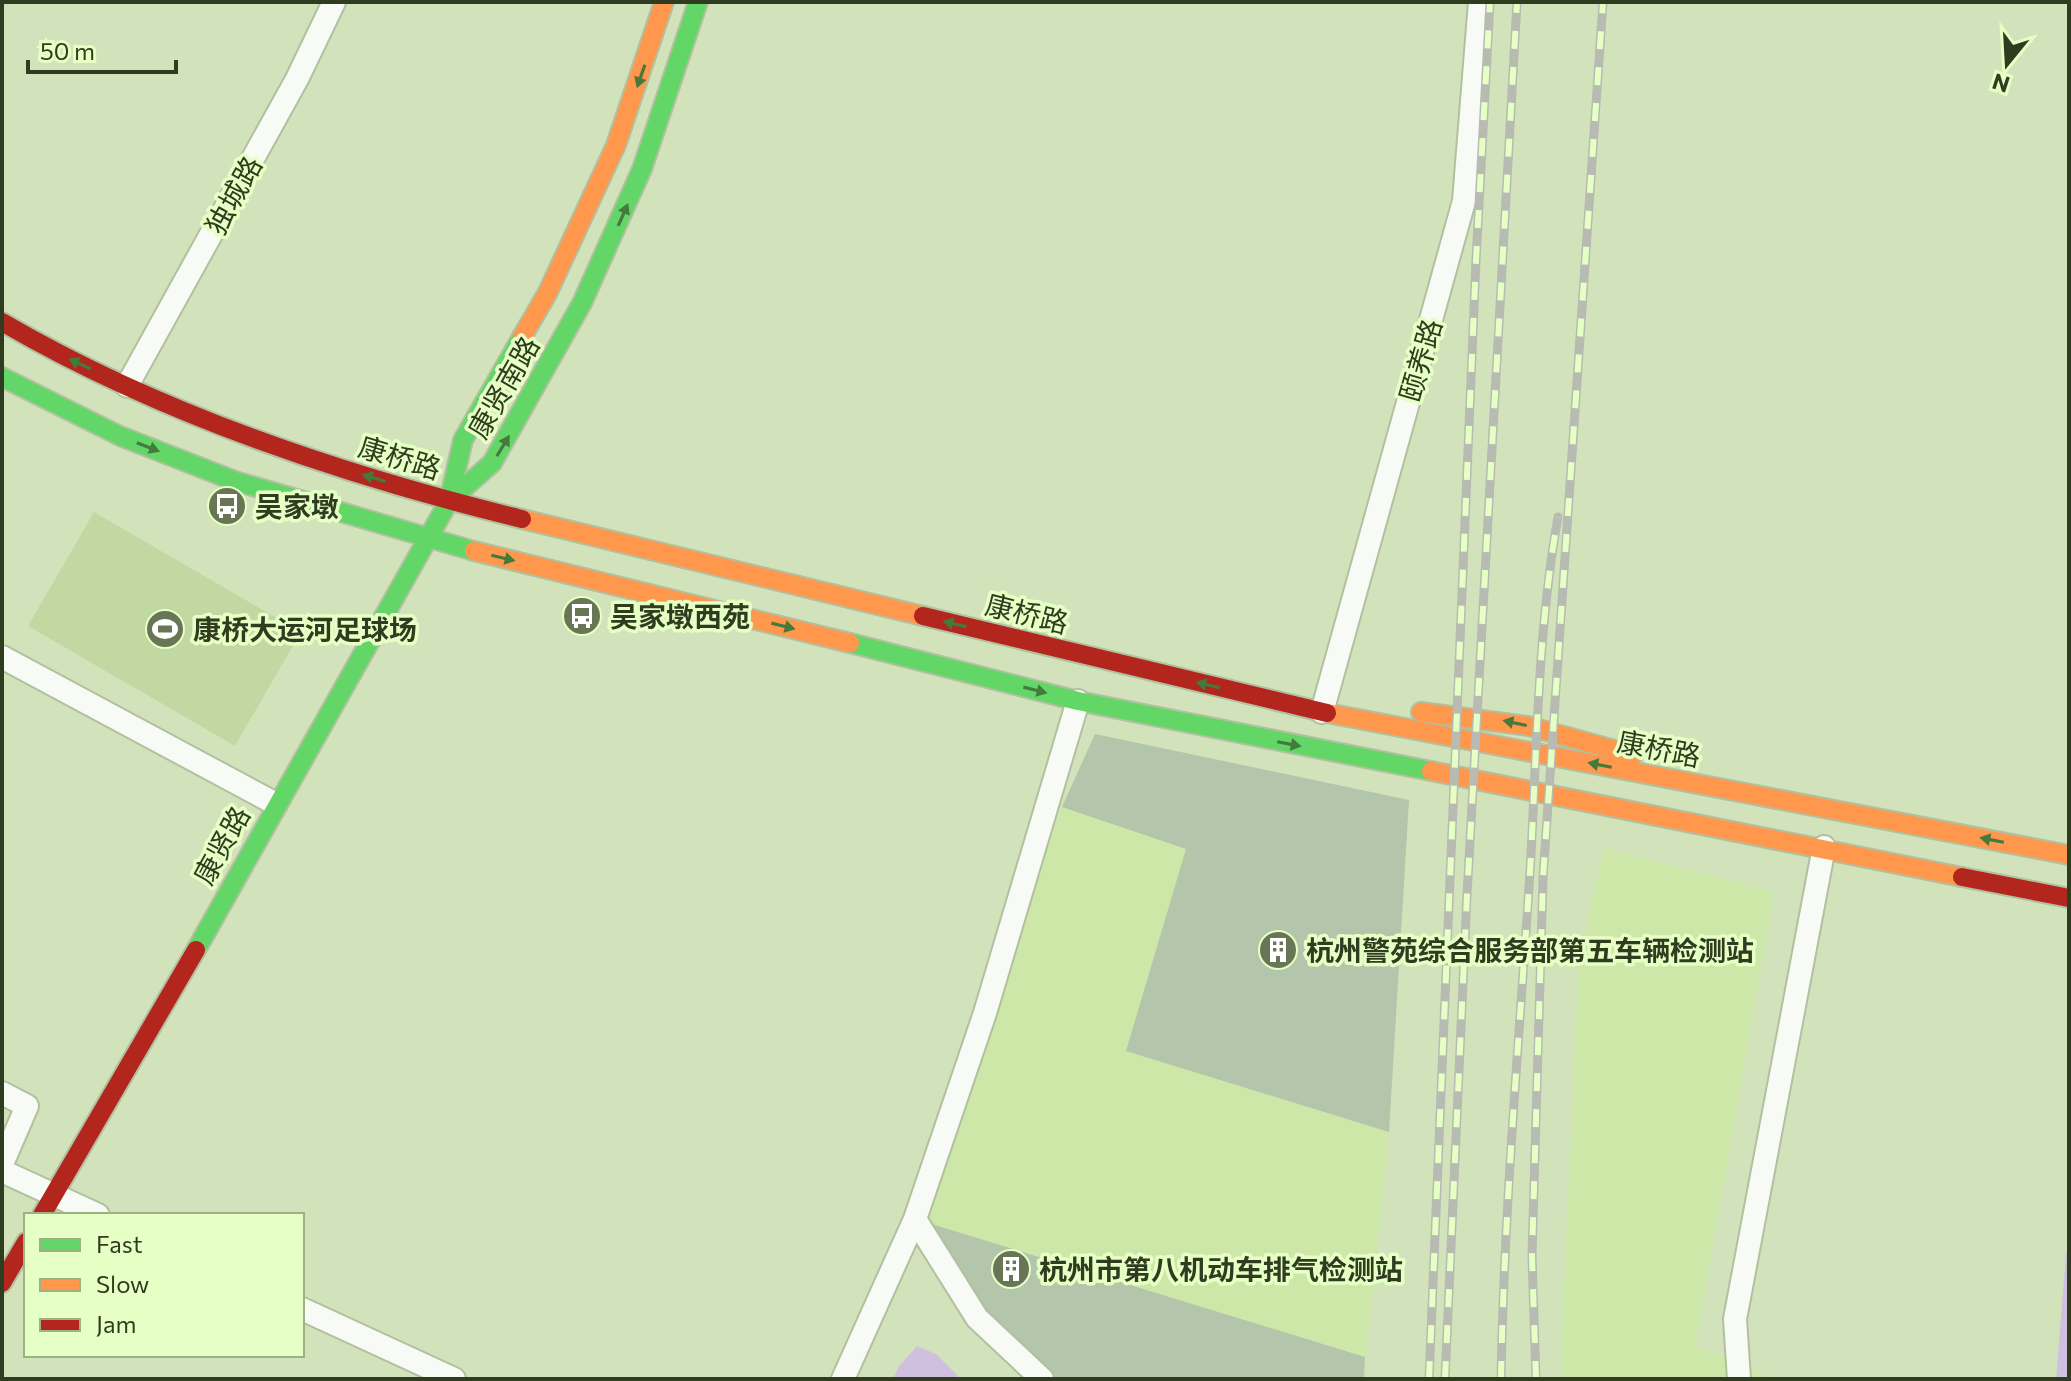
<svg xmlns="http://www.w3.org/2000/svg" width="2071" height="1381" viewBox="0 0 2071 1381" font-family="Commissioner,'Noto Sans SC',sans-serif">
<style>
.built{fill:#cde7a9}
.green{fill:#c2d8a3}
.water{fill:#d0c0df}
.building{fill:#b3c5aa}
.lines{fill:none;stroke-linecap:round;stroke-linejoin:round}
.street-casing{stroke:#b2c0a0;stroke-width:26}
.fast-casing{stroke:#b2c0a0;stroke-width:22}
.slow-casing{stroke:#b2c0a0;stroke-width:22}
.jam-casing{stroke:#b2c0a0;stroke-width:22}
.street{stroke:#f8fbf5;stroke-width:22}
.fast{stroke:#63d668;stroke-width:18}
.slow{stroke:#ff974d;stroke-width:18}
.jam{stroke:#b3261e;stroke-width:18}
.rail-casing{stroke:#b7bbb2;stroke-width:9}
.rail{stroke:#e5ffc4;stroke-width:6;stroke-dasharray:18;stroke-linecap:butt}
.oneway{fill:#447a3c}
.labels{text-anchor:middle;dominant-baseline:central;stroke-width:7;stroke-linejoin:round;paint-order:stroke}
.street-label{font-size:28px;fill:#303c1f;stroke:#e5ffc4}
.poi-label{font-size:28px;font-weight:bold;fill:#303c1f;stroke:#e5ffc4;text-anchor:start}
</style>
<rect width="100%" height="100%" fill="#d2e3bb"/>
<path class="built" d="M1062,807L1186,849L1126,1051L1389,1132L1365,1357L915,1219Z
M1604,848L1774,892L1695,1346L1774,1379H1563L1561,1357L1579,958Z"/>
<path class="green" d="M94,512L301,632L235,746L28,626Z"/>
<path class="water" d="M2069,1235V1379H2056L2066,1255Z
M917,1346L936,1354L961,1379H893L899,1366Z"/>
<path class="building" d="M1095,734L1409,800L1389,1132L1126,1051L1186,849L1062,807Z
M915,1219L1365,1357L1364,1379H1042L977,1318Z"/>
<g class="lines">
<defs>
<path id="street" d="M127,386L297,79L334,2
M2,657L276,804
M1322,712L1464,201L1480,2
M2,1093L27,1106L2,1164
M2,1171L98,1215
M915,1219L977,1318L1042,1379
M302,1309L454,1379
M843,1379L915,1219L985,1013L1078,701
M1739,1379L1735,1319L1824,847"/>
<path id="fast" d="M2,377L120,436L235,481L474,551
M449,501L492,463L582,303L642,169L698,2
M850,643L1078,701L1431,771
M196,950L449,501L463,440L522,337"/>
<path id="slow" d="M522,337L548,292L616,145L664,2
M522,519L923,616
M474,551L850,643
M1421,712L1528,726L1633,755
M1327,713L2069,855
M1431,771L1962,877"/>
<path id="jam" d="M2,322C158,413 346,476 522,519
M923,616L1327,713
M1962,877L2069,898
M42,1215L196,950
M2,1283L26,1242"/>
</defs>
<use href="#street" class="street-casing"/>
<use href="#fast" class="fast-casing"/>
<use href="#slow" class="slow-casing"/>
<use href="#jam" class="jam-casing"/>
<use href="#street" class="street"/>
<use href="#fast" class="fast"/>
<use href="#slow" class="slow"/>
<use href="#jam" class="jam"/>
<defs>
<path id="rail" d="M1429,1379L1476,260L1490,2
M1445,1379L1467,895L1517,2
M1501,1379C1504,1209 1519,1042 1530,872C1537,754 1537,634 1558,517
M1536,1379L1532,1256L1543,878L1603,2"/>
</defs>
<use href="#rail" class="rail-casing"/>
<use href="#rail" class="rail"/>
</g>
<defs><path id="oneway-solid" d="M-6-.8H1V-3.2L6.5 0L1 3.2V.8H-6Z" transform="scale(2)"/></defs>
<g class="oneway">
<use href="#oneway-solid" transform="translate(641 76) rotate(109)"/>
<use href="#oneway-solid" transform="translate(623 215) rotate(-66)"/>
<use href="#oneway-solid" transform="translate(80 364) rotate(-155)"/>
<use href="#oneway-solid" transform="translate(503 446) rotate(-59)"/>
<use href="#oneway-solid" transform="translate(148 447) rotate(21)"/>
<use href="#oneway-solid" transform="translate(374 478) rotate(-163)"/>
<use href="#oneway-solid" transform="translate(503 558) rotate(13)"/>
<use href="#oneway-solid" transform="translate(955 624) rotate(-166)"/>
<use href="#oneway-solid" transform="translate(783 626) rotate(14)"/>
<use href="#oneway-solid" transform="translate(1208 685) rotate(-167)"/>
<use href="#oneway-solid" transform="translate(1035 690) rotate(14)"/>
<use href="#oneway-solid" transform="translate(1515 723) rotate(-168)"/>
<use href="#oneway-solid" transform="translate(1289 744) rotate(11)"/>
<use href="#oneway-solid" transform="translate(1600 765) rotate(-169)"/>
<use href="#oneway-solid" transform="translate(1992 840) rotate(-169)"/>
</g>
<defs>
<symbol id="bus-disc" viewBox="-11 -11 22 22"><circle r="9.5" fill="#697656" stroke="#e5ffc4"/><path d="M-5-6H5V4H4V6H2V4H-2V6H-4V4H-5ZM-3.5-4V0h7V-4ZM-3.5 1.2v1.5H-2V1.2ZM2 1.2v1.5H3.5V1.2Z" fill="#fff"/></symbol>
<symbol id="stadium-disc" viewBox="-11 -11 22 22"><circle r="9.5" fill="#697656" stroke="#e5ffc4"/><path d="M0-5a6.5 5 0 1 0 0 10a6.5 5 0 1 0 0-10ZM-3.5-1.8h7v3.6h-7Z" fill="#fff"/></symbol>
<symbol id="building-disc" viewBox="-11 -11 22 22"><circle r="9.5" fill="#697656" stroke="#e5ffc4"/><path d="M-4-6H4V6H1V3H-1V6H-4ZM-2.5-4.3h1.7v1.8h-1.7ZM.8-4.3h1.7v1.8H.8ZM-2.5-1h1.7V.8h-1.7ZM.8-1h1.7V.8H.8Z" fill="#fff"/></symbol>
</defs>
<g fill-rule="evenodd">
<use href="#bus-disc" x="205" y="484" width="44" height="44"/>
<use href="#bus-disc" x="560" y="594" width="44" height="44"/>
<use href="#stadium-disc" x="143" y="607" width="44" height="44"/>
<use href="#building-disc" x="1256" y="928" width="44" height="44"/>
<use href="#building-disc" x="989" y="1247" width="44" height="44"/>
</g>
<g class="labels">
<g class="street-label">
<text transform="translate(233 195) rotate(-61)">独城路</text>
<text transform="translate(1420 360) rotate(-74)">颐养路</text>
<text transform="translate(503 387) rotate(-60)">康贤南路</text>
<text transform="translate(400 457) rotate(17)">康桥路</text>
<text transform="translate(1027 613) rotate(14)">康桥路</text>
<text transform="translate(1659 748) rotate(11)">康桥路</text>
<text transform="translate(221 845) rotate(-61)">康贤路</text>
</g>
<g class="poi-label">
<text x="255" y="506">吴家墩</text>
<text x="610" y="616">吴家墩西苑</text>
<text x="193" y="629">康桥大运河足球场</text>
<text x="1306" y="950">杭州警苑综合服务部第五车辆检测站</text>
<text x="1039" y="1269">杭州市第八机动车排气检测站</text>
</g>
</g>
<rect width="2071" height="1381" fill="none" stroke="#303c1f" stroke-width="8"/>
<rect x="24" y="1213" width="280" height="144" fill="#e5ffc4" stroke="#9db182" stroke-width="2"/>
<rect x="40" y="1239" width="40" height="12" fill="#63d668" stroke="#9db182" stroke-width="2"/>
<text x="96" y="1253" font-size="24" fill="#303c1f">Fast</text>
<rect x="40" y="1279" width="40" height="12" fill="#ff974d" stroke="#9db182" stroke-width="2"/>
<text x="96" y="1293" font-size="24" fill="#303c1f">Slow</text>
<rect x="40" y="1319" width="40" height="12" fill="#b3261e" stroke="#9db182" stroke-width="2"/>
<text x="96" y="1333" font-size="24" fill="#303c1f">Jam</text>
<g transform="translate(2007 64) rotate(198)" stroke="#e5ffc4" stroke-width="6" paint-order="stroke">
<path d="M0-6L14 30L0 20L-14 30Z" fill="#303c1f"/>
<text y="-12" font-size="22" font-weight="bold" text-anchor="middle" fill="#303c1f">N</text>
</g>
<path d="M28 60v12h148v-12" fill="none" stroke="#303c1f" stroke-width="4"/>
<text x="40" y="60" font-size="24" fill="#303c1f" stroke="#e5ffc4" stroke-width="6" paint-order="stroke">50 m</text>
</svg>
